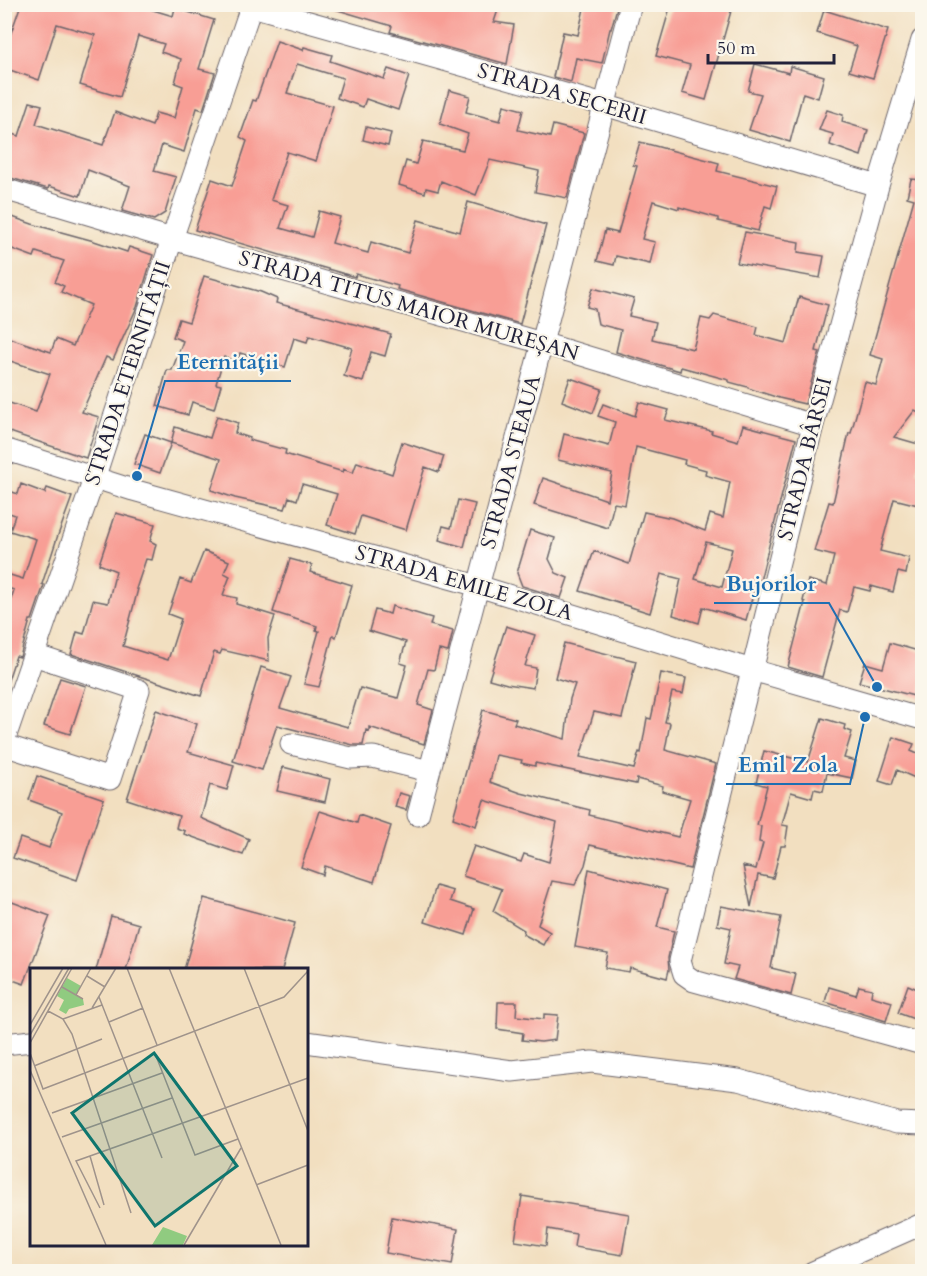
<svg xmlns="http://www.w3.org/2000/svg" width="927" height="1276" viewBox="0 0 927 1276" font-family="Cardo,serif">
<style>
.building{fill:#f89e95;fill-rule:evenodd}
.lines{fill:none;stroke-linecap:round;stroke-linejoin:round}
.minor-casing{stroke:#6b646a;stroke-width:23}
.minor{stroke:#fff;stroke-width:21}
.labels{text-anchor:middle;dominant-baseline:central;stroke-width:4.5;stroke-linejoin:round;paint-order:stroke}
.street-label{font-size:21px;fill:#22223b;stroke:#fbf7ec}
.inset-road{fill:none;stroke:#9f938b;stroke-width:1.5}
.view{fill:#0f766e;fill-opacity:0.15;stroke:#0f766e;stroke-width:3}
.inset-edge{fill:none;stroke:#22223b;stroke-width:3}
.leader{fill:none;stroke:#1f6fb2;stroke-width:2}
.callout-dot{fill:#1f6fb2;stroke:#fbf7ec;stroke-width:2}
.callout-label{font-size:22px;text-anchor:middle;font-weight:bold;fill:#1f6fb2;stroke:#fbf7ec;stroke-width:4.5;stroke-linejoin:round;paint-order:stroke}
</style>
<rect width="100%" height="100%" fill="#fbf7ec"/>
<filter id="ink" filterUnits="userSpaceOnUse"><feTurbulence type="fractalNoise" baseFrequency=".0167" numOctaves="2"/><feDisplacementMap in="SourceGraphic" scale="12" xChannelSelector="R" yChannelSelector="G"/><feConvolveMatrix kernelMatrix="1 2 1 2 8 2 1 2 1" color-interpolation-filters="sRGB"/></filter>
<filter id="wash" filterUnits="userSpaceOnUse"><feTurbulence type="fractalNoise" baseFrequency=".008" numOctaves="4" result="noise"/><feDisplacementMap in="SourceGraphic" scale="24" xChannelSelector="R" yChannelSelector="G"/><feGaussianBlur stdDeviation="1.35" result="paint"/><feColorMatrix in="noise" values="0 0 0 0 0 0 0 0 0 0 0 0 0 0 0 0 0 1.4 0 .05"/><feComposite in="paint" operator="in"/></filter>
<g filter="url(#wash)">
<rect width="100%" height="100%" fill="#f2dfc0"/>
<g id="blocks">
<path class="building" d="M21,4H133L173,16L175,8L214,20L199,69L215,73L203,110L197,108L184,152L162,145L154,171L176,177L165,213L154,220L122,211L130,186L88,170L80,196L49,186L48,189L4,176V131L19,136L30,102L42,105L36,124L103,145L115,112L152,126L156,113L174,118L183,86L175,83L181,59L161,52L164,44L138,36L120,97L80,85L95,35L57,24L39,80L4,68V53Z
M332,4H500L494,22L514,25L507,64L390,32L392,26L331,8Z
M585,4H618L611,29H610L602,63L576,58L571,82L553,77L563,32L578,35Z
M671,4H733L706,100L682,93L690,65L656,56Z
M824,10L888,30L873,78L849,71L857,46L817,33Z
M277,41L303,50L304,47L332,55L330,61L384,79L388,69L409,76L398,110L366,99L363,107L337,98L343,78L297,64L287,93L333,106L316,161L287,152L271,200L288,205L280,228L312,237L319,211L340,217L332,243L368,253L371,242L408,253L418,220L460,232L468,202L546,225L520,324L397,289L398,286L356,274L355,277L195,230L212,179L232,186L247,141L240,137L253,100L256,101Z
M755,64L789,73L790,66L824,76L818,98L803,93L790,142L749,130L761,94L748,91Z
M449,90L470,96L466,112L500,121L504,105L523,110L518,130L550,137L553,125L584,133L567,198L535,192L539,171L490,160L476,195L441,181L438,191L426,188L425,193L399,185L406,161L416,164L423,141L463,150L468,134L440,124Z
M827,110L843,115L842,122L868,130L861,156L830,145L833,134L819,130Z
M366,127L391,133L388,146L363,140Z
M640,142L719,163L717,171L777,186L771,208L765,206L758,231L718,221V218L679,207V209L653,201L642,239L655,242L650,264L616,256L614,265L597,261L605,230L618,233L637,166L633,165Z
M911,179L922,180V358L918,374L922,375V401L918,412L915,410L894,437L922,445L917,473L922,474V506L894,499L880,551L909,558L906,574L898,572L893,592L871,586L870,591L854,587L847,612L840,610L822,677L788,667L805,602L803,601L808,580L827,585L834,556L814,551L829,502L833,503L849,433H851L865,382L876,385L883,359L870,355L914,199L907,197Z
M4,214L32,224L94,241L127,252L129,247L153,255L137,307L113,360L106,357L82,412L99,417L86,458L4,430V401L36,412L50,374L4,359V336L51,352L56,339L73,346L91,305L61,292L64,286L55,282L64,261L36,252L34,257L4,246Z
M745,232L799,242L798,252L824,256L820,278L737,263Z
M204,276L261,292L277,299L276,303L391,334L385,356L371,352L363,382L344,376L352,348L309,336L307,342L294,338L285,367L240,353L237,362L224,357L216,384L221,385L214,409L192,402L188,415L157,406L167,370H172L183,341L173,337L179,319L189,322Z
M593,288L634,299L629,316L656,322L652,339L693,349L701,318L710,320L714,315L758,327L756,335L786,343L799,297L828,305L816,351L820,352L805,404L779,398L748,388V387L729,382V380L681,367L680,371L616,352L621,330L598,324L595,309L587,307Z
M570,378L602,389L593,413L562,401Z
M639,402L669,410L665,420L712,431L711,433L738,441L743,425L796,439L760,581L757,580L746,620L703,607L699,623L673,615L681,579L661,574L650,613L580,591L594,551L629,564L644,512L672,518L705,531L710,514L723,518L730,482L705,475L706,470L684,464L685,460L636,447L625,505L614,503L608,528L534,505L543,478L607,500L612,473L558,460L564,434L609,446L615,422L598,416L603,404L635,416ZM706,542L732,549L722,587L695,579Z
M217,416L238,423L235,433L250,438L249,440L286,450L285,454L343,472V469L353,473L357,462L392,474L402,442L444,456L439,472L425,467L406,530L361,516L355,534L327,525L337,494L302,484L297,500L289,497L285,509L235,498L211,490L221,459L171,443L175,427L210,438Z
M145,434L171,443L160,473L134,464Z
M21,484L45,493L47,488L72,497L57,538L42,584L44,585L32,620H30L20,657L16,656L7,683H4V621L14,590L4,587V573L23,579L36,539L10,531L15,515L4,511V489L18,494Z
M458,500L475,504L464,547L439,540L443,526L451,528Z
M116,513L155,524L150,541L156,544L152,560L146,559L136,589H138L123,646L168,660L181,619L168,614L180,579L191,583L204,551L229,561L224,573L230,576L223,595L237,598L236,604L275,616L268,638L269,661L222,650L220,654L214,652L201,696L71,654L77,632L84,634L93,600L108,603L116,571L99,564Z
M530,530L555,538L549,559L556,573L568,578L561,598L522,586L517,573Z
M290,559L312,565L310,572L352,585L336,637L333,635L319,687L304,684L319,631L316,630L317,626L273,612Z
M392,606L432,618L430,625L453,631L448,652L439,650L434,670L428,669L418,705L433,710L424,744L369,727V731L366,730L363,745H353L277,725L262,770L233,761L261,667L291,677L280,708L348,727L360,688L398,698L407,665L400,663L406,642L369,631L375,610L390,614Z
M506,626L535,635L525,666L536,668L533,688L507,684L489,679Z
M564,643L636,661L622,718L594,712L580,757L634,769L639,752L641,753L647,718L651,719L661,673L686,678L683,694L672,692L665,722L670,723L665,750L716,764L690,869L590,845L585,865L575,885L552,881L538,925L550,932L543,945L523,934L524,930L493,911L502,889L463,876L474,846L521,862L524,854L549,862L557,822L484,800L476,826L453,818L483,710L516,719L514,724L565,739L570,699L575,684L555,678ZM496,755L522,760L521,763L535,766V763L636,784L637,779L663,786L662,791L690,799L678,837L589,815L590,810L521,793L490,782Z
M890,643L922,652V698L859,682L865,663L883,668Z
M60,678L86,686L70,734L44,726Z
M156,710L197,724L188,752L234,765L227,790L210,785L201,818L249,839L243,855L184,834L185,831L176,828L179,816L127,799Z
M822,718L845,725L844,729L852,732L844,758L856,761L852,778L827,773L823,791L814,789L812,798L791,792L782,825L788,826L785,846H781L773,878L758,875L751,907L743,866L756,869L763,843L759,842L761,826L757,825L767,786L756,783L764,751L808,762Z
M893,737L914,744L911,751L922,756V781L897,770L892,785L879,781Z
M283,767L330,779L325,802L277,791Z
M37,776L104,799L77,880L13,858L20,838L49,848L62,812L29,800Z
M399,793L410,796L406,810L395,807Z
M320,811L357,823L359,815L391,826L374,882L325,866L323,875L301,867Z
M589,869L667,890L657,927L674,931L668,958L669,970L667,978L630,968L629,972L605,968L608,953L575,947Z
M436,886L453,891L450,901L474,909L466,935L425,922Z
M204,898L295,923L282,970H184Z
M4,899L50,916L24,984L4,977Z
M721,906L781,917L771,968L796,974L791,995L734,979L738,967L724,964L731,928L717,925Z
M111,916L139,924L126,970H96Z
M908,985L922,991V1022L898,1013Z
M859,986L872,989L871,996L892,1002L886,1021L825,1002L829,987L856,995Z
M498,1002H517L516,1016L544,1019V1014L558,1015L555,1040L541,1042L522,1040L523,1033L497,1029Z
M522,1196L629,1214L622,1255L574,1247L576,1234L548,1229L546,1246L515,1241Z
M392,1217L458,1229L452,1265L386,1253Z"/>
</g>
</g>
<g filter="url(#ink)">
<use href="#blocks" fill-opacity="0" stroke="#6b646a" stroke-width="1.5"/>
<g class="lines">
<defs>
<path id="minor" d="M245,4L604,105L878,186
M922,40L878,186L813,425L680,961L684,974L694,981L922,1044
M4,189L172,239L542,343L813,425
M4,449L133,490L478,586L752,670L922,719
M4,741L95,476L172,239L252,4
M291,744L351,758L373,757L429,771
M4,745L110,779L139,690L34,655
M418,815L631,4
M306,1042L512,1071L592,1062L738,1080L897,1123L922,1124
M4,1044L32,1041
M813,1272L922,1224"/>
</defs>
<use href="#minor" class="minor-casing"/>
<use href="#minor" class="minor"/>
</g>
</g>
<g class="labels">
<g class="street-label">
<text transform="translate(562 94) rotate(16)">STRADA SECERII</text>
<text transform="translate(409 306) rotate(16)">STRADA TITUS MAIOR MUREȘAN</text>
<text transform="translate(128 373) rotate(-72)">STRADA ETERNITĂȚII</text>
<text transform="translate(805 459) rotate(-76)">STRADA BÂRSEI</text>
<text transform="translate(511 462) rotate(-75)">STRADA STEAUA</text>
<text transform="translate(464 583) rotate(16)">STRADA EMILE ZOLA</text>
</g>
</g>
<g transform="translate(30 968)">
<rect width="278" height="278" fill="#f2dfc0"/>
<path d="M37,10L51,18L46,27L53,31L54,37L39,41L36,46L29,42L34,32L27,28ZM133,259L157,268L153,277H122Z" fill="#90cb80"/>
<path class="inset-road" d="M97,0L127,77M139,0L251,277M214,0L278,163M57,8L75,19M32,19L53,31M46,27L61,0M69,29L132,190M62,40L86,0M18,43L33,51L42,66L101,245M33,51L72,37M79,54L113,40M0,57L33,0M0,67L39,0M0,75L42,0M0,85L13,121L254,29L278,3M126,88L165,187L208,171M4,98L72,71M0,102L76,277M195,140L278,110M22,145L132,105M32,169L142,130M60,188L74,237M226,217L278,197M70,240L46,193L195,140M154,277L211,180"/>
<path class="view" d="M124,85L207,198L125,258L42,145Z"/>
<rect width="278" height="278" class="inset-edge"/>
</g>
<path class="leader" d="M137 476L165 381H291M877 687L829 603H714M865 717L850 784H726"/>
<g class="callout-dot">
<circle cx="137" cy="476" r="6"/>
<circle cx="877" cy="687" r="6"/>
<circle cx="865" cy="717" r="6"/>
</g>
<g class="callout-label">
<text x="228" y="369">Eternității</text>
<text x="771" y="591">Bujorilor</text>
<text x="788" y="772">Emil Zola</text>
</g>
<rect width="927" height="1276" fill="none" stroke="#fbf7ec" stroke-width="24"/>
<path d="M708 54v9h126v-9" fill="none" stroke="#22223b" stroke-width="3"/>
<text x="717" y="54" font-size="18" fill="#22223b" stroke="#fbf7ec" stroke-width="4.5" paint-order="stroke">50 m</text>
</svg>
